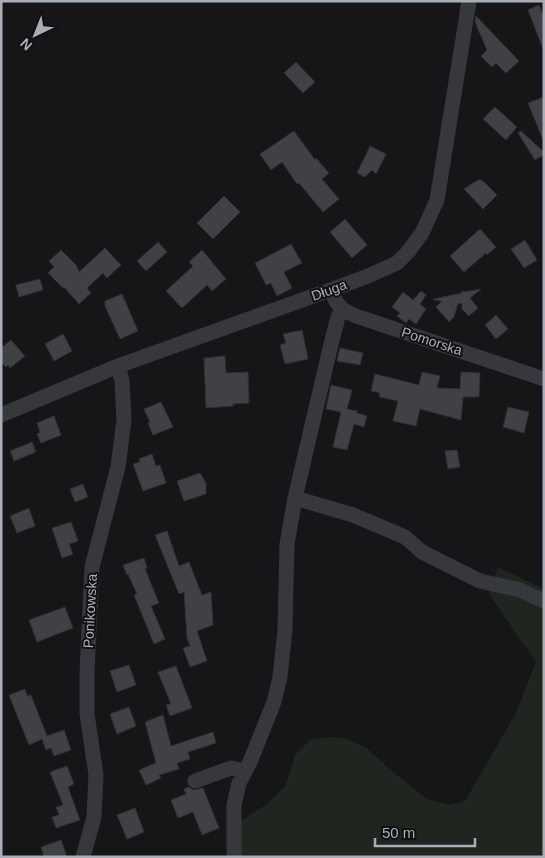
<svg xmlns="http://www.w3.org/2000/svg" width="545" height="858" viewBox="0 0 545 858" font-family="Helvetica,sans-serif">
<style>
.green{fill:#1e261f}
.building{fill:#404145;stroke:#303034}
.lines{fill:none;stroke-linecap:round;stroke-linejoin:round}
.minor{stroke:#37383d;stroke-width:15}
.labels{text-anchor:middle;dominant-baseline:central;stroke-width:4;stroke-linejoin:round;paint-order:stroke}
.street-label{font-size:14px;fill:#a8adb8;stroke:#111113}
</style>
<rect width="100%" height="100%" fill="#161618"/>
<path class="green" d="M498,567L544,589V857H241V821L267,804L286,785L295,755L311,739L331,737L345,738L365,747L398,776L427,799L450,805L465,801L516,713L536,662L489,594Z"/>
<path class="building" d="M539,5L544,17L543,49L528,10Z
M476,16L519,61L506,73L496,63L492,67L481,56L487,50L475,22Z
M296,62L315,82L303,93L284,73Z
M544,97V140H543L528,103Z
M495,107L517,127L506,140L483,119Z
M294,131L315,160L316,158L329,173L322,179L339,199L323,212L299,183L297,184L282,162L271,170L260,154Z
M521,131L544,152V155L535,160L518,133Z
M370,146L386,154L376,174L372,170L365,177L357,173Z
M478,180H482L497,195L483,209L464,189Z
M224,196L240,212L213,239L197,223Z
M345,219L367,245L352,258L330,232Z
M480,229L496,247L487,255L486,253L464,272L450,256Z
M525,240L537,260L524,268L511,249Z
M158,242L167,252L146,271L137,261Z
M291,244L302,263L284,272L292,288L277,296L271,283L266,285L255,263Z
M105,248L121,265L107,278L103,273L87,288L91,293L79,304L64,287L63,288L48,273L54,267L49,261L61,250L76,265L79,272Z
M202,250L226,279L212,291L207,285L182,308L166,291L193,266L189,262Z
M40,279L43,290L19,297L16,285Z
M481,289L470,298L478,308L469,316L462,309V304L458,303L454,317L449,322L436,307L442,301L434,300V299L462,293V290L464,292Z
M421,291L426,295L420,304L426,309L416,324L409,319L406,323L397,316L400,313L392,307L403,292L413,300Z
M122,294L138,331L120,339L105,306V301Z
M496,315L508,329L496,339L485,325Z
M302,330L308,359L285,364L280,345L286,343L283,334Z
M63,334L72,351L54,361L45,344Z
M11,340L25,356L10,368L8,365L6,367L1,362V348Z
M340,348L363,353L360,365L337,361Z
M225,356L226,373L248,372L249,403L233,404V406L206,408L204,358Z
M422,372L440,376L437,388L460,389L461,372L480,373L479,397H463L461,420L420,409L416,426L393,421L398,401L379,397L380,393L371,391L375,374L419,385Z
M331,385L352,390L347,409L357,411V413L367,416L364,427L354,424L347,450L333,447L341,412L326,409Z
M161,402L173,427L153,435L148,423L150,422L144,409Z
M508,407L529,412L524,433L503,427Z
M54,416L61,435L41,443L37,434L40,432L37,423Z
M32,442L36,452L14,461L10,451Z
M457,450L460,467L448,469L445,451Z
M152,454L156,466L160,465L166,483L143,491L133,464L140,462L139,459Z
M200,473L206,483V494L184,501L177,481Z
M83,484L88,497L75,502L70,489Z
M29,508L35,526L17,533L10,516Z
M71,522L78,541L69,544L73,554L62,558L52,528Z
M167,531L179,566L189,562L202,595L211,592L213,625L197,631L207,661L190,667L183,648L190,646L187,638L184,592L179,594L155,535Z
M144,558L147,568L145,569L159,603L151,606L165,639L154,644L134,595L137,594L128,574L127,575L123,565Z
M65,607L73,628L37,642L29,620Z
M129,665L136,685L117,692L110,671Z
M176,666L192,708L170,716L166,705L171,704L158,672Z
M25,689L27,696L31,695L47,736L64,730L71,750L54,756L51,748L46,750L42,739L29,745L9,695Z
M129,707L136,726L117,734L110,714Z
M163,715L171,746L213,732L216,743L188,752L190,759L177,763L179,769L159,775L161,778L146,785L139,770L156,763L145,722Z
M67,766L74,784L68,787L80,820L56,828L52,817L59,815L56,807L63,805L50,772Z
M188,787L194,790L203,788L219,828L202,835L193,812L178,818L171,800L186,794L184,789Z
M135,808L144,832L127,839L117,815Z
M61,840L67,857H44L41,847Z"/>
<g class="lines">
<path class="minor" d="M331,290C337,306 340,309 356,316L544,379
M1,415L118,366L344,285L368,276L397,263L408,252L422,233L437,200L469,1
M295,498L353,515L405,537L422,552L480,581L520,590L544,601
M195,781L231,768L244,771
M83,857L94,817L96,775L87,714V672L92,567L118,467L124,420L122,381L118,366
M234,857V805L239,783L250,762L274,702L280,677L285,630L287,544L295,498L332,340L338,317L342,310"/>
</g>
<g class="labels">
<g class="street-label">
<text transform="translate(329 290) rotate(-20)">Długa</text>
<text transform="translate(432 341) rotate(18)">Pomorska</text>
<text transform="translate(90 611) rotate(-87)">Ponikowska</text>
</g>
</g>
<rect width="545" height="858" fill="none" stroke="#a8adb8" stroke-width="5"/>
<g transform="translate(35 35) rotate(223)" stroke="#111113" stroke-width="4" paint-order="stroke">
<path d="M0-4L9 19L0 12L-9 19Z" fill="#a8adb8"/>
<text y="-8" font-size="14" font-weight="bold" text-anchor="middle" fill="#a8adb8">N</text>
</g>
<path d="M375 838v8h100v-8" fill="none" stroke="#a8adb8" stroke-width="2.5"/>
<text x="382" y="838" font-size="15" fill="#a8adb8" stroke="#111113" stroke-width="4" paint-order="stroke">50 m</text>
</svg>
